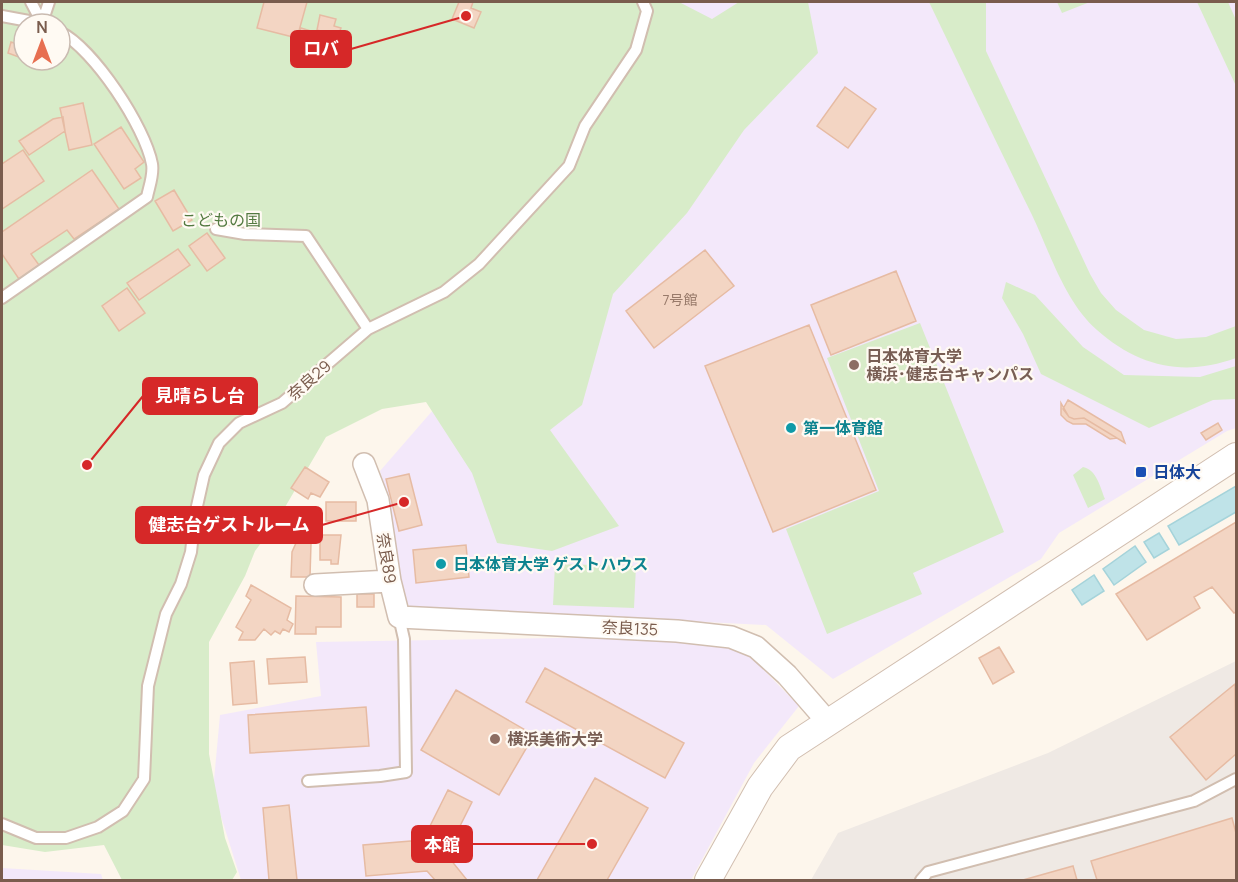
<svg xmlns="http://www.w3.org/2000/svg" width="1238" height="882" viewBox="0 0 1238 882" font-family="Manrope,'Noto Sans JP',sans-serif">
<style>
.industrial{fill:#efe9e4}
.education{fill:#f3e8fa}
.green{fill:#d8ecc9;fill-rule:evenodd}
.water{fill:#bfe3e8;stroke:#a5d3da;stroke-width:1.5}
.building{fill:#f3d5c3;stroke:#e6bba3;stroke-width:1.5}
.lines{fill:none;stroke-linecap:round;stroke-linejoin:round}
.service-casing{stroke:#d1beb0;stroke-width:14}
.minor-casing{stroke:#d1beb0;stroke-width:24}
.tertiary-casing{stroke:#d1beb0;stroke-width:28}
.service{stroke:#fff;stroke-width:10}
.minor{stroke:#fff;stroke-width:21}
.tertiary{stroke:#fff;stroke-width:26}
.education-dot{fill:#8d6e63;stroke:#fffaf3;stroke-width:2}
.culture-dot{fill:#0f9aa8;stroke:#fffaf3;stroke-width:2}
.transit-dot{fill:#1a4fb4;stroke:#fffaf3;stroke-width:2}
.labels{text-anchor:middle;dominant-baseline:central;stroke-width:4.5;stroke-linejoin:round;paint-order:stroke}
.number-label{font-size:14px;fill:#987a6a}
.park-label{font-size:16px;fill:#537a41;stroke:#fffaf3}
.education-label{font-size:16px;font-weight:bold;fill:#785e54;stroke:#fffaf3;text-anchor:start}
.street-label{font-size:16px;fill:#7a5c4d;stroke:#fffaf3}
.culture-label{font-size:16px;font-weight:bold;fill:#0d838f;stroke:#fffaf3;text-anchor:start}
.transit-label{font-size:16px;font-weight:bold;fill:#164399;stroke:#fffaf3;text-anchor:start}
.leader{fill:none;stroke:#d62828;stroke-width:2}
.callout-dot{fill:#d62828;stroke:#fffaf3;stroke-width:2}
.callout{fill:#d62828;stroke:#d62828;stroke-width:2}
.callout-label{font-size:18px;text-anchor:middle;font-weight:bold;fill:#fff}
</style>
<rect width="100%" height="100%" fill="#fdf6ec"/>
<path class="industrial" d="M1236,661V880H811L838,833L1048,753Z"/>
<path class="education" d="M678,2H1236V428L1227,431L1059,533L1041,559L833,679L766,625L411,607L400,597L393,525L380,471L527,302Z
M675,636L745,651L799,706L754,763L691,880H241L213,791L220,715L321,696L316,642Z
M2,868L101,874L103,880H2Z"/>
<path class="green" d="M2,2H679L712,19L739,2H808L818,53L744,130L687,213L613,294L582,405L550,430L619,526L552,551L497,543L472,473L426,402L382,409L326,437L274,526L255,551L245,576L209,642V754L225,838L237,872L232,880H122L104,845L45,852L2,845ZM24,24H60V60H24Z
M929,2H986V51L1090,274L1101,293L1116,310L1144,330L1176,339L1206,337L1236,326V358C1184,377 1139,367 1097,330C1065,302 1050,253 1032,215C997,144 963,73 929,2Z
M1057,2H1090L1062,13Z
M1197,2H1228L1236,20V86Z
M1006,282L1035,295L1083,347L1124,375L1200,377L1236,366V399L1213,400L1149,428L1041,374L1023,334L1002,298Z
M920,323L1004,532L913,573L922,594L827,634L786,529L879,491L827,358Z
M1083,467C1097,470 1100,487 1105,499L1088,508L1073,475Z
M555,564L636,566L634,608L553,605Z"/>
<path class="water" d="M1236,486V512L1179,545L1168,526Z
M1159,533L1169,549L1154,558L1144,542Z
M1135,546L1146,562L1114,585L1103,569Z
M1094,575L1104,591L1082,605L1072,590Z"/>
<path class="building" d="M264,2H307L297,38L257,28Z
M459,2H473L471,8L481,12L474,28L452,19Z
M320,15L336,19L334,26L341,28L338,36L317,30Z
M301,28L337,39L336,44L328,42L327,47L297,38Z
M11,42L23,46L24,43V59L8,53Z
M845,87L876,109L848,148L817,126Z
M83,103L92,145L69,150L60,108Z
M63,117L65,131L29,155L19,141L53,119Z
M121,127L144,162L135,169L141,178L124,189L94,144Z
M23,150L44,181L2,209V164Z
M92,170L119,209L74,239L67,230L31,254L39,265L19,279L2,254V232Z
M174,190L192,220L173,231L155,201Z
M207,233L225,258L207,271L189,246Z
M178,249L190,265L139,300L127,283Z
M705,250L734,286L654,348L626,311Z
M896,271L916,321L831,355L811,305Z
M127,288L145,313L119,331L102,306Z
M809,325L876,490L773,532L705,366Z
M1068,400L1121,432L1125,443L1084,418L1074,419L1069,417L1063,409Z
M1061,403L1069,417L1074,419L1084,418L1117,438L1110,439L1086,424H1073L1067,421L1061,415Z
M1218,423L1222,430L1206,440L1201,433Z
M305,467L329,482L320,497L311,493L308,499L291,488Z
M409,474L422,525L399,531L386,479Z
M326,502H356V521H326Z
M1236,522V612L1234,613L1212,587L1194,597L1200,608L1147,640L1116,594Z
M320,535H341L338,564H331V560H320Z
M296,543H311L310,577H291L292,552Z
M466,545L469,577L416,583L413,550Z
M251,585L291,608L287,620L293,624L289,632L283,629L280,634L275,631L271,635L264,629L255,640H239L243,632L236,627L251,600L246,596Z
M357,594H374V607H357Z
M296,596L341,597V627H316V634H295Z
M999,647L1014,672L993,684L979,658Z
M305,657L307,682L269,684L267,659Z
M254,661L257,703L233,705L230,663Z
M545,668L684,743L665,778L526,702Z
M1235,684L1236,754L1206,780L1170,737Z
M456,690L534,735L499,795L421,750Z
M366,707L369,746L250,753L248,715Z
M595,778L648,808L607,880H537Z
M448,790L472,802L446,854L467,880H435L427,871L366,876L363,845L423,840Z
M289,805L297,880H269L263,808Z
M1232,818L1236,833V880H1097L1091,861Z
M1073,866L1077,880H1023Z"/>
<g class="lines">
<defs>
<path id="service" d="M31,2L42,23
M2,16L45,24
M42,23L49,2
M216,229L245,234L306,236L368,329
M2,298L147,197C149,187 154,174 152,164C145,127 94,49 60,32
M308,781L380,776L406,772L404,639L399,617
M2,824L36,838H66L98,827L123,811L144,779L148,686L166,614L181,584L191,552L195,515L204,475L219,443L239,423L282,403L368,329L444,292L479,264L569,166L585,126L636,50L647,11L643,2
M921,880L928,872L1194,801L1236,779"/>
<path id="minor" d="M364,464L378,500L390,581L399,617L677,631L731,637L756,647L787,675L827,721
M315,585L390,581"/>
<path id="tertiary" d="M708,880L760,787L789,748L1236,456"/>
</defs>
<use href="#service" class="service-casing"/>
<use href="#minor" class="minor-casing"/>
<use href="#tertiary" class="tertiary-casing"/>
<use href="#service" class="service"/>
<use href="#minor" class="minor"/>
<use href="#tertiary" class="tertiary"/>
</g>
<g class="education-dot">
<circle cx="854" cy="365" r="6"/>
<circle cx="495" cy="739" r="6"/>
</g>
<g class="culture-dot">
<circle cx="791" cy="428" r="6"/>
<circle cx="441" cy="564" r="6"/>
</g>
<rect class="transit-dot" x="1135" y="466" width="12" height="12" rx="3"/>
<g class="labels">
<g class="number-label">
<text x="680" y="299">7号館</text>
</g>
<g class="park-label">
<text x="221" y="220">こどもの国</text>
</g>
<g class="education-label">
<text x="866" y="356">日本体育大学<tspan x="866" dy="18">横浜･健志台キャンパス</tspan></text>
<text x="507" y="739">横浜美術大学</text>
</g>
<g class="street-label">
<text transform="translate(309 380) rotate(-41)">奈良29</text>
<text transform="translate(387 558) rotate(81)">奈良89</text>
<text transform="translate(630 628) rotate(3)">奈良135</text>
</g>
<g class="culture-label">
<text x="803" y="428">第一体育館</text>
<text x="453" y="564">日本体育大学 ゲストハウス</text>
</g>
<g class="transit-label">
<text x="1153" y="472">日体大</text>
</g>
</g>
<path class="leader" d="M466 16L351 49M87 465L143 396M404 502L322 525M592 844L472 844"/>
<g class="callout-dot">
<circle cx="466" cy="16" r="6"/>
<circle cx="87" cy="465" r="6"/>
<circle cx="404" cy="502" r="6"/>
<circle cx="592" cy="844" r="6"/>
</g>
<g class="callout">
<rect x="291" y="31" width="60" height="36" rx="6"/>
<rect x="143" y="378" width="114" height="36" rx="6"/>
<rect x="136" y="507" width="186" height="36" rx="6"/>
<rect x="412" y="826" width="60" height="36" rx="6"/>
</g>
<g class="callout-label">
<text x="321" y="55">ロバ</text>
<text x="200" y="402">見晴らし台</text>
<text x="229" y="531">健志台ゲストルーム</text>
<text x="442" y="851">本館</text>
</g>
<rect width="1238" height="882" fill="none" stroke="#7a5c4d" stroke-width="6"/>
<g transform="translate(42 42)"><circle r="28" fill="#fffaf3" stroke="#cabbb1" stroke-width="1.5"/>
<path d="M0-4.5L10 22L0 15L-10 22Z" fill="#e76f51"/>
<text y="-9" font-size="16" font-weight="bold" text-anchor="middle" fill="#7a5c4d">N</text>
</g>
</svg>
